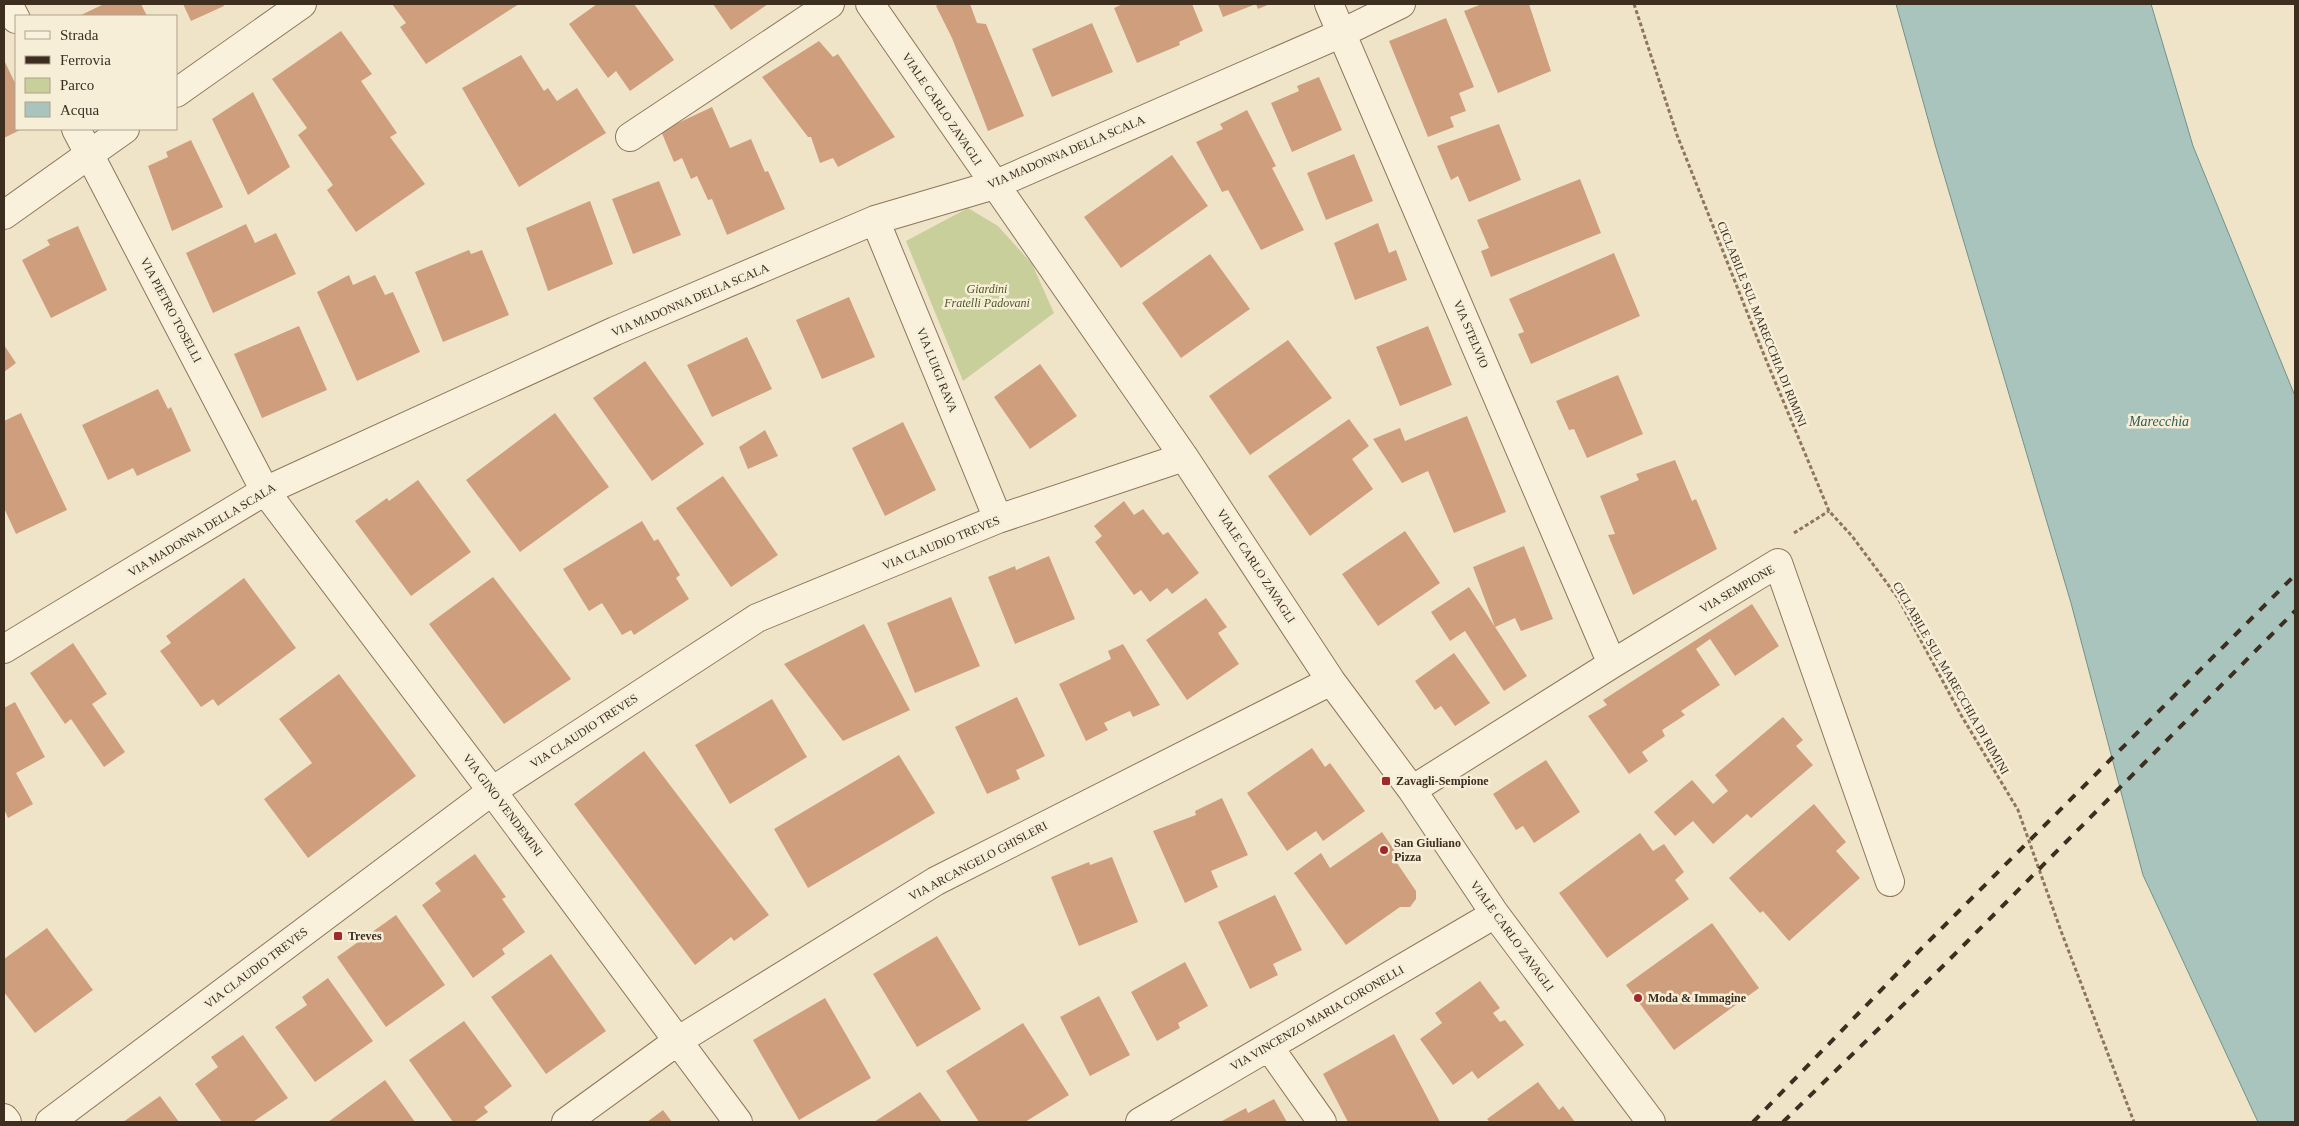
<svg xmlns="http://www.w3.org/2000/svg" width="2299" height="1126" viewBox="0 0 2299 1126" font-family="'Times New Roman',serif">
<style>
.green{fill:#c9cf9b}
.water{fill:#a9c4bc;stroke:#6f938a}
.building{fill:#cf9f7d}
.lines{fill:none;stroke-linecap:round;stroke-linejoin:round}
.street-casing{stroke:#8d765c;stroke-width:30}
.path{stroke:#8d765c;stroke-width:3;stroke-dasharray:4 2.5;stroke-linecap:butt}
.street{stroke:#faf1dc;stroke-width:28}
.rail{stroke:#3d2e20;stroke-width:4;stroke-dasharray:9 9;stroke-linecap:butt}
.poi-dot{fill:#9e2a2b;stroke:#f7eed8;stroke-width:2}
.labels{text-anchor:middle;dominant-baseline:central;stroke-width:5;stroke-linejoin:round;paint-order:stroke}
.street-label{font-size:12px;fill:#3d2e20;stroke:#f7eed8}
.park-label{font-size:12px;font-style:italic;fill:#4d5a26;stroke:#f7eed8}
.poi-label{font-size:12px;font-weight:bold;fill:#3d2e20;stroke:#f7eed8;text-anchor:start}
.water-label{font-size:14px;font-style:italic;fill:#2f5d5a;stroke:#f7eed8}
</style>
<rect width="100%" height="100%" fill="#f0e4c8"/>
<path class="green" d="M968,208L998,226L1032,264L1054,313L963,381L906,241Z"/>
<path class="water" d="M1896,4H2151L2193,146L2295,396V1122H2258L2143,875L2071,603L1936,148Z"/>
<path class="building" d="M104,4H141L147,16H79Z
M183,4H223L224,6L191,21Z
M392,4H519L426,64L400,27L406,23Z
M597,4H634L674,60L630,91L616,71L608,78L569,24Z
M713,4H768L731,30Z
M939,4H970L977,23L986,24L1024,116L988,131L952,38L936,6Z
M1123,4H1192L1203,31L1179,42L1180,45L1137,63L1114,8Z
M1218,4H1270L1258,9L1256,4L1223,17Z
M1482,4H1529L1551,71L1498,93L1464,11Z
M1446,18L1474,87L1459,93L1466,111L1450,117L1454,127L1428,137L1389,41Z
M1092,23L1113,72L1052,97L1032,49Z
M341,31L372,74L361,81L397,133L390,137L425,184L356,232L327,190L333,185L298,135L307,128L272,79Z
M819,41L833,57L838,54L895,137L838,167L833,158L820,163L811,137H808L762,77Z
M521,55L544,91L548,88L557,101L577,88L606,133L519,187L462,88Z
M4,60L16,85V129H22L4,138Z
M1319,77L1342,130L1292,152L1271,103L1299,91L1297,86Z
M253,92L290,167L248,195L212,119Z
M712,107L730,148L751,139L765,172L768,171L785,209L727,235L712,199L708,200L697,176L691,179L682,158L674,162L661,131Z
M1247,110L1276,166L1272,168L1304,230L1261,250L1228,190L1222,192L1196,142L1223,129L1220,124Z
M1499,124L1521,180L1469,202L1458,176L1451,180L1437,146Z
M191,140L223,207L172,231L148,166L168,157L166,152Z
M1354,154L1373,201L1326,220L1307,173Z
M1172,155L1208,206L1121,268L1084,217Z
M1580,179L1601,233L1491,277L1481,251L1489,248L1477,220Z
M659,181L681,235L633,254L612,199Z
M590,201L613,264L548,291L526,228Z
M1378,223L1389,253L1396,250L1407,280L1355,300L1334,243Z
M246,224L255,243L276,233L296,274L213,313L186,253Z
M78,226L107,290L51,318L22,260L50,245L47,240Z
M469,250L471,254L482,250L509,315L443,342L415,272Z
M1614,253L1640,316L1531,364L1518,334L1524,332L1509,299Z
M1210,254L1250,309L1181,358L1142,303Z
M349,275L353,285L375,275L385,295L393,292L420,352L357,381L317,292Z
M849,297L875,357L822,379L796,320Z
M299,326L327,390L262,418L234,354Z
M1428,326L1452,385L1400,406L1376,347Z
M747,337L772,389L712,417L687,365Z
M1288,340L1332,398L1250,455L1209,396Z
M4,345L16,363L4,372Z
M645,361L704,444L652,481L593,398Z
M1040,364L1077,416L1030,449L994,397Z
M1618,375L1643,434L1587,458L1574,429L1569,430L1556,401Z
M158,389L168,409L171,407L191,451L137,476L133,468L108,480L82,425Z
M21,413L67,510L16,534L4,508V421Z
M555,413L609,487L520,552L466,480Z
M1467,416L1506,512L1454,533L1428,471L1402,483L1373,439L1400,428L1405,441Z
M1349,419L1369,446L1352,459L1373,489L1310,536L1268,476Z
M903,422L936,490L885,516L852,448Z
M765,430L778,456L748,469L739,447Z
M1675,460L1692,501L1696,499L1717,549L1633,595L1608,535L1615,534L1600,496L1639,480L1636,474Z
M723,476L778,555L731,587L676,508Z
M418,480L471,552L411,596L355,521L387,498L389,501Z
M1124,501L1134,515L1143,509L1163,535L1168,532L1199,573L1172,594L1167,588L1150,602L1141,590L1134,595L1095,542L1102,536L1094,526Z
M642,521L654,541L658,539L680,575L676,578L689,599L634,635L631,630L622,635L602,603L589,611L563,569Z
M1405,531L1440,583L1378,626L1342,574Z
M1524,546L1553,619L1521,631L1515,618L1495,627L1473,567Z
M1049,556L1075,619L1015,644L988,577L1015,566L1016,570Z
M493,577L571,679L504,724L429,624Z
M244,578L296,648L218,706L213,699L201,707L160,651L171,643L166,636Z
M1469,587L1527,676L1504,691L1465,631L1450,641L1431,612Z
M951,597L980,666L915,693L887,623Z
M1206,598L1227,627L1218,633L1239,664L1187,700L1146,640Z
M1752,604L1779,646L1735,676L1710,639L1696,649L1720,685L1681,711L1685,715L1662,730L1665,736L1642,752L1648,761L1629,774L1588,716L1607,705L1603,700Z
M864,624L910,710L843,741L784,664Z
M73,643L107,694L92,704L125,752L104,767L71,719L65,724L30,673Z
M1123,644L1160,705L1133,717L1130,711L1104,723L1108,730L1086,741L1059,684L1111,659L1108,651Z
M1454,653L1490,703L1455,726L1441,706L1435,710L1415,681Z
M339,674L416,776L308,858L264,799L312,763L279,719Z
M1017,697L1045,756L1016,770L1020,779L987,794L955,727Z
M772,699L807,757L730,804L695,745Z
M15,702L45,757L16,773L33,804L8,818L4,809V708Z
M1783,717L1803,740L1796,746L1813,765L1751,818L1747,814L1713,844L1693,821L1675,836L1654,812L1692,780L1713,804L1728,791L1715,775Z
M1312,748L1325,767L1330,763L1365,811L1323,841L1316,831L1287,851L1247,793Z
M644,751L769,915L734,941L731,937L695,965L574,804Z
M899,755L935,813L808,888L774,829Z
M1546,760L1580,812L1534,843L1523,826L1516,830L1493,794Z
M1222,798L1248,855L1211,871L1218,887L1185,903L1153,831L1196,815L1195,811Z
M1814,804L1846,842L1836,851L1860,878L1789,941L1763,911L1760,913L1729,878Z
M1382,832L1401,860L1397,863L1416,891V899L1410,907H1400L1346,945L1294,873L1321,853L1330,868Z
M1640,833L1653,851L1664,844L1684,872L1675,880L1689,899L1607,958L1559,893Z
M475,854L506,897L502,899L525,932L502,949L505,954L473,978L422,905L441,891L435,883Z
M1112,857L1138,922L1079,946L1051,877L1089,862L1090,865Z
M1275,895L1302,950L1273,964L1278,975L1250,989L1218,922Z
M396,915L445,985L386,1027L337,957Z
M1712,923L1759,988L1674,1050L1626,985Z
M47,928L93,990L35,1033L4,992V959Z
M937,936L981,1009L917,1047L873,974Z
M551,954L606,1031L546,1074L491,997Z
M1185,962L1208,1006L1178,1023L1180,1028L1157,1041L1131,992Z
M328,978L373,1041L315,1082L275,1027L307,1005L302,997Z
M1480,981L1500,1008L1493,1013L1500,1022L1505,1020L1524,1045L1478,1079L1472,1071L1453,1085L1420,1039L1442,1023L1435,1013Z
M1099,996L1130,1055L1090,1076L1060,1017Z
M825,998L871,1078L799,1120L753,1040Z
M464,1021L512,1086L484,1107L488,1112L474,1122H453L409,1060Z
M1023,1023L1069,1095L1025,1122H979L946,1071Z
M1394,1034L1440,1122H1348L1323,1074Z
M243,1035L288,1098L253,1122H222L195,1084L218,1067L211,1057Z
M385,1080L415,1122H328Z
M1538,1082L1559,1110L1563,1106L1575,1122H1490L1487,1119Z
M920,1092L942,1122H874Z
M160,1096L179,1122H123Z
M1274,1099L1287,1122H1220L1246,1108L1248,1113Z
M663,1110L672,1122H647Z"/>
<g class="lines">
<defs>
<path id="street" d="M8,4L16,19
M870,4L1184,457L1331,681L1412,790L1495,914L1651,1122
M1329,4L1612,664
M176,93L302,4
M76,129L265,491L492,791L738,1122
M630,137L830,4
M4,215L125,129
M875,220L998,519
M4,649L265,491L615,331L875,220L994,185L1342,33L1401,4
M1412,790L1612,664L1778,563L1890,882
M1269,1047L1322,1122
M4,1118L7,1122
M50,1122L492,791L757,618L998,519L1184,457
M566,1122L679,1040L936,881L1331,681
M1140,1122L1495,914"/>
</defs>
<use href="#street" class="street-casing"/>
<path class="path" d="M1634,4L1677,135L1764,355L1829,511L1852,536L1898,598L1961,715L2018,810L2061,931L2134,1122
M1794,533L1829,511"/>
<use href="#street" class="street"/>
<path class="rail" d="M1753,1122L1921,949L2295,575
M1783,1122L1942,967L2295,611"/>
</g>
<g class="poi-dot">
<rect x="1381" y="776" width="10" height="10" rx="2.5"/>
<circle cx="1384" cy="850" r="5"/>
<rect x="333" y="931" width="10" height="10" rx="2.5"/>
<circle cx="1638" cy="998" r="5"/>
</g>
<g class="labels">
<g class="street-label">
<text transform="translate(942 109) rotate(56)">VIALE CARLO ZAVAGLI</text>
<text transform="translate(1066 152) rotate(-23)">VIA MADONNA DELLA SCALA</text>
<text transform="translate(690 300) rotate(-23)">VIA MADONNA DELLA SCALA</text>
<text transform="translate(171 310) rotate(62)">VIA PIETRO TOSELLI</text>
<text transform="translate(1762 324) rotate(68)">CICLABILE SUL MARECCHIA DI RIMINI</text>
<text transform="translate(1471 334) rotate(67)">VIA STELVIO</text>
<text transform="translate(937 370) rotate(68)">VIA LUIGI RAVA</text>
<text transform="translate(202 530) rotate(-31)">VIA MADONNA DELLA SCALA</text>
<text transform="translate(941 543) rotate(-22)">VIA CLAUDIO TREVES</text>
<text transform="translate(1256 566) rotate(57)">VIALE CARLO ZAVAGLI</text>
<text transform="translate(1737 589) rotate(-30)">VIA SEMPIONE</text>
<text transform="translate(1951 678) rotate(60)">CICLABILE SUL MARECCHIA DI RIMINI</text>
<text transform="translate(584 731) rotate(-33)">VIA CLAUDIO TREVES</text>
<text transform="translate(503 805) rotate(53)">VIA GINO VENDEMINI</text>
<text transform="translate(978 861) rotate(-28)">VIA ARCANGELO GHISLERI</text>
<text transform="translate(1512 936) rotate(54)">VIALE CARLO ZAVAGLI</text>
<text transform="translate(256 968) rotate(-37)">VIA CLAUDIO TREVES</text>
<text transform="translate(1317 1018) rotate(-30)">VIA VINCENZO MARIA CORONELLI</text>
</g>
<g class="park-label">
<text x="987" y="289">Giardini<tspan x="987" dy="14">Fratelli Padovani</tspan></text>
</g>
<g class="poi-label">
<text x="1396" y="781">Zavagli-Sempione</text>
<text x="1394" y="843">San Giuliano<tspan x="1394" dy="14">Pizza</tspan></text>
<text x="348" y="936">Treves</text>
<text x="1648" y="998">Moda &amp; Immagine</text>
</g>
<g class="water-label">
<text x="2159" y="421">Marecchia</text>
</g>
</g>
<rect width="2299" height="1126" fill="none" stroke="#3d2e20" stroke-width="10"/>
<rect x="15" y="15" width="162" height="115" fill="#f7eed8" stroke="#ada18e"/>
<rect x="25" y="31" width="25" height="8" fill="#faf1dc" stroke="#ada18e"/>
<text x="60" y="40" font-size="15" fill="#3d2e20">Strada</text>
<rect x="25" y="56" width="25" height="8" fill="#3d2e20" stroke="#ada18e"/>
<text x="60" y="65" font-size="15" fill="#3d2e20">Ferrovia</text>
<rect x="25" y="78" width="25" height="15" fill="#c9cf9b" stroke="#ada18e"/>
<text x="60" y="90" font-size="15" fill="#3d2e20">Parco</text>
<rect x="25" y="102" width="25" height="15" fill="#a9c4bc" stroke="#ada18e"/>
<text x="60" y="115" font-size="15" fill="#3d2e20">Acqua</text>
</svg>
